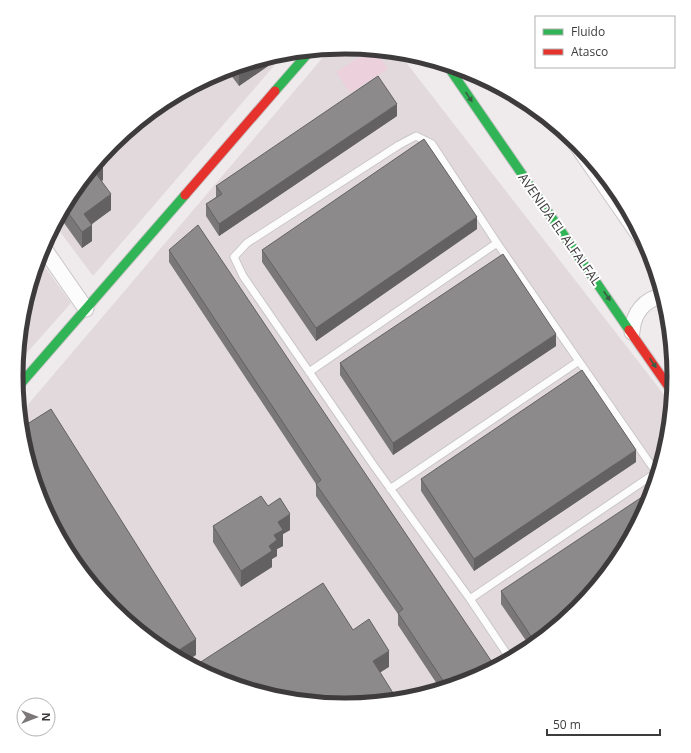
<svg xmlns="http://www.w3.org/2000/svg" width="691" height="753" viewBox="0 0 691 753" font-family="'Open Sans',sans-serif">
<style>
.built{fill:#e2d9dd}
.green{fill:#ecd0dc}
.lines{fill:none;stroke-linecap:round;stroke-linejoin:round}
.lane-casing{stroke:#c9c6c7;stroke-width:9}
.street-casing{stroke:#c9c6c7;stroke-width:17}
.fast-casing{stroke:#c9c6c7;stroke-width:11}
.jam-casing{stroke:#c9c6c7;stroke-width:11}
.lane{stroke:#fdfcfc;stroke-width:7}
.street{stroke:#fdfcfc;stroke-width:15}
.fast{stroke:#30b455;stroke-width:9}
.jam{stroke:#e5322d;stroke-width:9}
.wall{fill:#797778}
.shaded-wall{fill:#636161}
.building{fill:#8d8a8b;stroke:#636161}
.oneway{fill:#3a5f44}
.labels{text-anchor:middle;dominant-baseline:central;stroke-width:4;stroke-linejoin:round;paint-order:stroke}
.street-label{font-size:13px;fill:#3e3b3c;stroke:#fff}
.rim{fill:none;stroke:#3e3b3c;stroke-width:5}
</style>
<rect width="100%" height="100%" fill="#efeaec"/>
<path class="built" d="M346,47L398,52L672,405L669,441L650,503L578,610L528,651L471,681L410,700L345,706L219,681L162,650L22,441L20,414L330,49Z
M281,53H285L93,276L55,225L72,193L113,143L163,102L220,72Z
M39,259L71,303L17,364L22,312Z"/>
<path class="green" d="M371,50H375L388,69L350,93L336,72Z"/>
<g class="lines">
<defs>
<path id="lane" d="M309,372L497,243
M390,489L579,361
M470,599L657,472
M511,660L470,599L374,466L243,276L234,257L247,243L399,145L416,136L432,144L497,243L658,475"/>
<path id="street" d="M571,137L650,251
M43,247L86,309
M632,332C633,314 644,298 664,296"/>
<path id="fast" d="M447,65L629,330
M275,91L310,51
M17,388L185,195"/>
<path id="jam" d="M185,195L275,91
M629,330L673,393"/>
</defs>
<use href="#lane" class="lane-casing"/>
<use href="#street" class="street-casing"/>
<use href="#fast" class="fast-casing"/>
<use href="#jam" class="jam-casing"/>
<use href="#lane" class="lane"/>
<use href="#street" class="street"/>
<use href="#fast" class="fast"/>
<use href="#jam" class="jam"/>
</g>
<path class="wall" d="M268,57V66L239,86L227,70Z
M397,116L219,236L206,216V204L216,197V186Z
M103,180L102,181L111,210L91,224L92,241L82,248L59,216L72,193Z
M477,229L316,341L262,262V250Z
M169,250L471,681L441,690L398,625V614L316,496V484L169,262Z
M556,346L393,455L340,375V363Z
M636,462L474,571L421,491V479Z
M268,506L290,530L283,534V546L277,549V556L272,559V567L241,587L213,542V526Z
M501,591L578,610L531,648L501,604Z"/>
<path class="shaded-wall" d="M268,57V66L239,86V70L249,63Z
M397,104V116L219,236V224Z
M103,164V180L94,187V171Z
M111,194V210L84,230V214Z
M477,217V229L316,341V328Z
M92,225V241L82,248V232Z
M556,334V346L393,455V443Z
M636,450V462L474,571V559Z
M290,514V530L283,534V546L277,549V556L272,559V567L241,587V571L269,546L278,522Z
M196,639V655L185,662L171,655Z
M389,651V667L373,677V661Z"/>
<path class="building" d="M249,63L239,70L236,67Z
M378,76L397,104L219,224L206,204L222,194L216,186Z
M424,139L477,217L316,328L262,250Z
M100,159L103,164L94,171L111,194L84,214L92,225L82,232L64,207L72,193Z
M198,225L496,668L471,681L448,688L398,613L403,609L316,484L321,480L169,250Z
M503,254L556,334L393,443L340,363Z
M582,370L636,450L474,559L421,479Z
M51,409L196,639L171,655L162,650L112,609L71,559L41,502L22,441L21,428Z
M654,489L650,503L619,560L578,610L536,644L501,591Z
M261,496L268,506L280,498L290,514L278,522L283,530L274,535L277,540L269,546L272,551L241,571L213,526Z
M323,583L353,630L369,619L389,651L373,661L398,701L345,706L281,700L219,681L193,667Z"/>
<defs><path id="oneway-solid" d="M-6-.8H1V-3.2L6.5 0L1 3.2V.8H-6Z"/></defs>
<g class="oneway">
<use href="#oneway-solid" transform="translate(469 97) rotate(56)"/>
<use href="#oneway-solid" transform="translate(607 296) rotate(55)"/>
<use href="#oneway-solid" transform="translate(653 363) rotate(56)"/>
</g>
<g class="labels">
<g class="street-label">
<text transform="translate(560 229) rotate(55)">AVENIDA EL ALFALFAL</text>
</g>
</g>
<path d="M0 0H691V753H0ZM23 376a322 322 0 1 1 644 0a322 322 0 1 1-644 0Z" fill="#fff" fill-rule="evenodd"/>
<path class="rim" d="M23 376a322 322 0 1 1 644 0a322 322 0 1 1-644 0Z"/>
<rect x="535" y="16" width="140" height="52" fill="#ffffff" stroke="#b2b1b1"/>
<rect x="543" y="29" width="20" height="6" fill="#30b455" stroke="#b2b1b1"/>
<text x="571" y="36" font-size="12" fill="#3e3b3c">Fluido</text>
<rect x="543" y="49" width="20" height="6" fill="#e5322d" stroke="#b2b1b1"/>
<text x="571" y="56" font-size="12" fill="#3e3b3c">Atasco</text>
<g transform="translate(36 717) rotate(90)"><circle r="19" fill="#ffffff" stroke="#b2b1b1"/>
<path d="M0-3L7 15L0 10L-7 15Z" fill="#7c787a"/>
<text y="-6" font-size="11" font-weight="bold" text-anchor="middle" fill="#3e3b3c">N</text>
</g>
<path d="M547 729v6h113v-6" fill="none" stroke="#3e3b3c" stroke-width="2"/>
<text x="553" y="729" font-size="12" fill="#3e3b3c" stroke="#ffffff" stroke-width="3" paint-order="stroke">50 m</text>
</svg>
